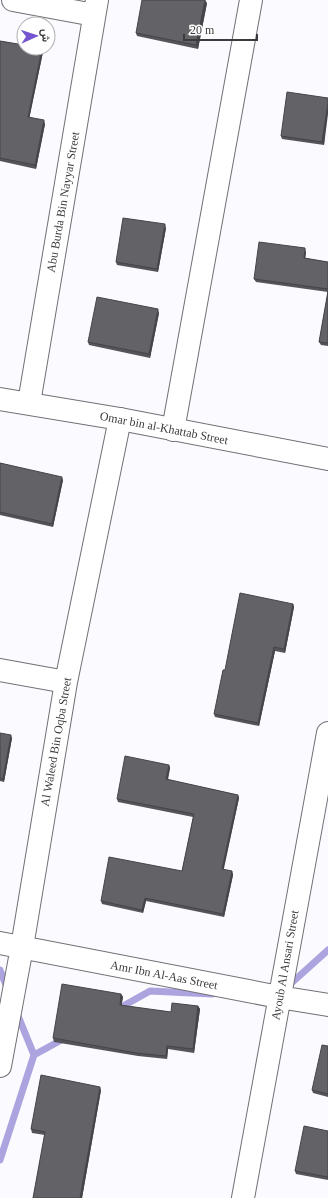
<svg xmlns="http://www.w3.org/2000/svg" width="328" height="1198" viewBox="0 0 328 1198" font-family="'Times New Roman',Vazirmatn,serif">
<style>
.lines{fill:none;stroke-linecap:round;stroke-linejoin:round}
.stream{stroke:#aca4df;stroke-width:7}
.minor-casing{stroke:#717075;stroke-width:24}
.tertiary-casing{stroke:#717075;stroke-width:24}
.minor{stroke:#fff;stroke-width:22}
.tertiary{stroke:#fff;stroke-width:22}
.wall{fill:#555459}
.shaded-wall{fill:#454548}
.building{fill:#636267;stroke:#454548}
.labels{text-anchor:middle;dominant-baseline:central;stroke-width:4;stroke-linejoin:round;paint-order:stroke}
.street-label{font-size:12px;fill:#3b3b3d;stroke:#fff}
</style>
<rect width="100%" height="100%" fill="#fbfafe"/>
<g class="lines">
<path class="stream" d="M0,970L8,990
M287,987L328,950
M116,1010L150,991L212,994
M16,1011L34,1055
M0,1160L34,1055L65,1038"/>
<defs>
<path id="minor" d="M13,0L94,15
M29,403L97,0
M173,430L251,0
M0,670L66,682
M0,943L279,997L328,1005
M0,1066L22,947L66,682L120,419
M243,1198L328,733"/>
<path id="tertiary" d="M0,399L120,419L328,459"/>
</defs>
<use href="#minor" class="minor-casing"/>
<use href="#tertiary" class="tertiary-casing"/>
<use href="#minor" class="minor"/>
<use href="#tertiary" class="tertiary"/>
</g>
<path class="wall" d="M207,3L198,49L137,36L136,33Z
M0,41L42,49L43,52L29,118L45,124L36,169L0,161Z
M328,98L324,145L282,139L281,136Z
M166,228L158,272L117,265L116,262Z
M306,252L305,258L328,262V346L321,345L319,342L328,292L256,282L254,279Z
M159,313L150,358L89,345L88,342Z
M0,463L63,480L53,527L0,515Z
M293,604L294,607L285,653L275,651L259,726L215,717L214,714Z
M0,733L12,738L4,782L0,781Z
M169,765L170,768L168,780L238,795L239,798L223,870L232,871L233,875L224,917L146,901L143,913L102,904L101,901L182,871L193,817L118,802L117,799Z
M121,994L123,997L121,1006L171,1012L198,1006L200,1009L194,1053L168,1049L167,1059L138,1056L54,1042L53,1038Z
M328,1046V1097L313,1093L312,1090Z
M101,1090L82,1198H33L45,1135L32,1133L31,1129Z
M328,1131V1180L296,1174L295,1171Z"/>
<path class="shaded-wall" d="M205,0L207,3L198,49L196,45Z
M42,49L43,52L29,120L28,117Z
M328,103V114L324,145L322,142Z
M44,120L45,124L36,169L35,165Z
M165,224L166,228L158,272L157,269Z
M305,248L306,252L305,261L304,258Z
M158,309L159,313L150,358L149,354Z
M62,477L63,480L53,527L52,524Z
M293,604L294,607L285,653L284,649Z
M274,647L275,651L259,726L258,723Z
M11,735L12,738L4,782L3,779Z
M169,765L170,768L167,782L166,779Z
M238,795L239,798L223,873L222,869Z
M232,871L233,875L224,917L223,914Z
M145,898L146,901L143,913L142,910Z
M121,994L123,997L121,1009L120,1005Z
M198,1006L200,1009L194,1053L193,1049Z
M167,1046L168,1049L167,1059L166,1056Z
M100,1087L101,1090L82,1198H80Z"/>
<path class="building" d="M142,0H205L196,45L136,33Z
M0,41L24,45V48H36L42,49L28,117L44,120L35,165L0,158Z
M287,92L328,98V103L322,142L281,136Z
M123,218L165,224L157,269L116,262Z
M259,242L305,248L304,258L328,262V289L254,279Z
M328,291V343L319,342Z
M97,297L158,309L149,354L88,342Z
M0,463L62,477L52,524L0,512Z
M240,593L293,604L284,649L274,647L258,723L214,714L223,670H225Z
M0,733L11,735L3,779L0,778Z
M125,756L169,765L166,779L238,795L222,869L232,871L223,914L145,898L142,910L101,901L109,857L182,871L194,814L117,799Z
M62,984L121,994L120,1005L171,1012L172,1003L198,1006L193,1049L167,1046L166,1056L136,1053L53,1038Z
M322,1045L328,1046V1094L312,1090Z
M41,1075L100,1087L80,1198H33L45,1132L31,1129Z
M304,1126L328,1131V1177L295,1171Z"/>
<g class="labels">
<g class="street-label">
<text transform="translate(63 202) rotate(-80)">Abu Burda Bin Nayyar Street</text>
<text transform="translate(164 428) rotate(11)">Omar bin al-Khattab Street</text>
<text transform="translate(56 742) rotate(-80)">Al Waleed Bin Oqba Street</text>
<text transform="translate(285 965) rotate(-80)">Ayoub Al Ansari Street</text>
<text transform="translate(164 975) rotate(11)">Amr Ibn Al-Aas Street</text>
</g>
</g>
<g transform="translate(36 36) rotate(87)"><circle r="19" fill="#ffffff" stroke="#b1b1b1"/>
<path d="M0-3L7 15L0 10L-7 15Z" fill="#7455cf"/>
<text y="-6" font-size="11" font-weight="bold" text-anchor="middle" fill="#3b3b3d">ش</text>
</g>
<path d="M184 34v6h73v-6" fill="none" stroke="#3b3b3d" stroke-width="2"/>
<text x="190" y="34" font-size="12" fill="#3b3b3d" stroke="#ffffff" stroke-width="3" paint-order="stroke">20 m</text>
</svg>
